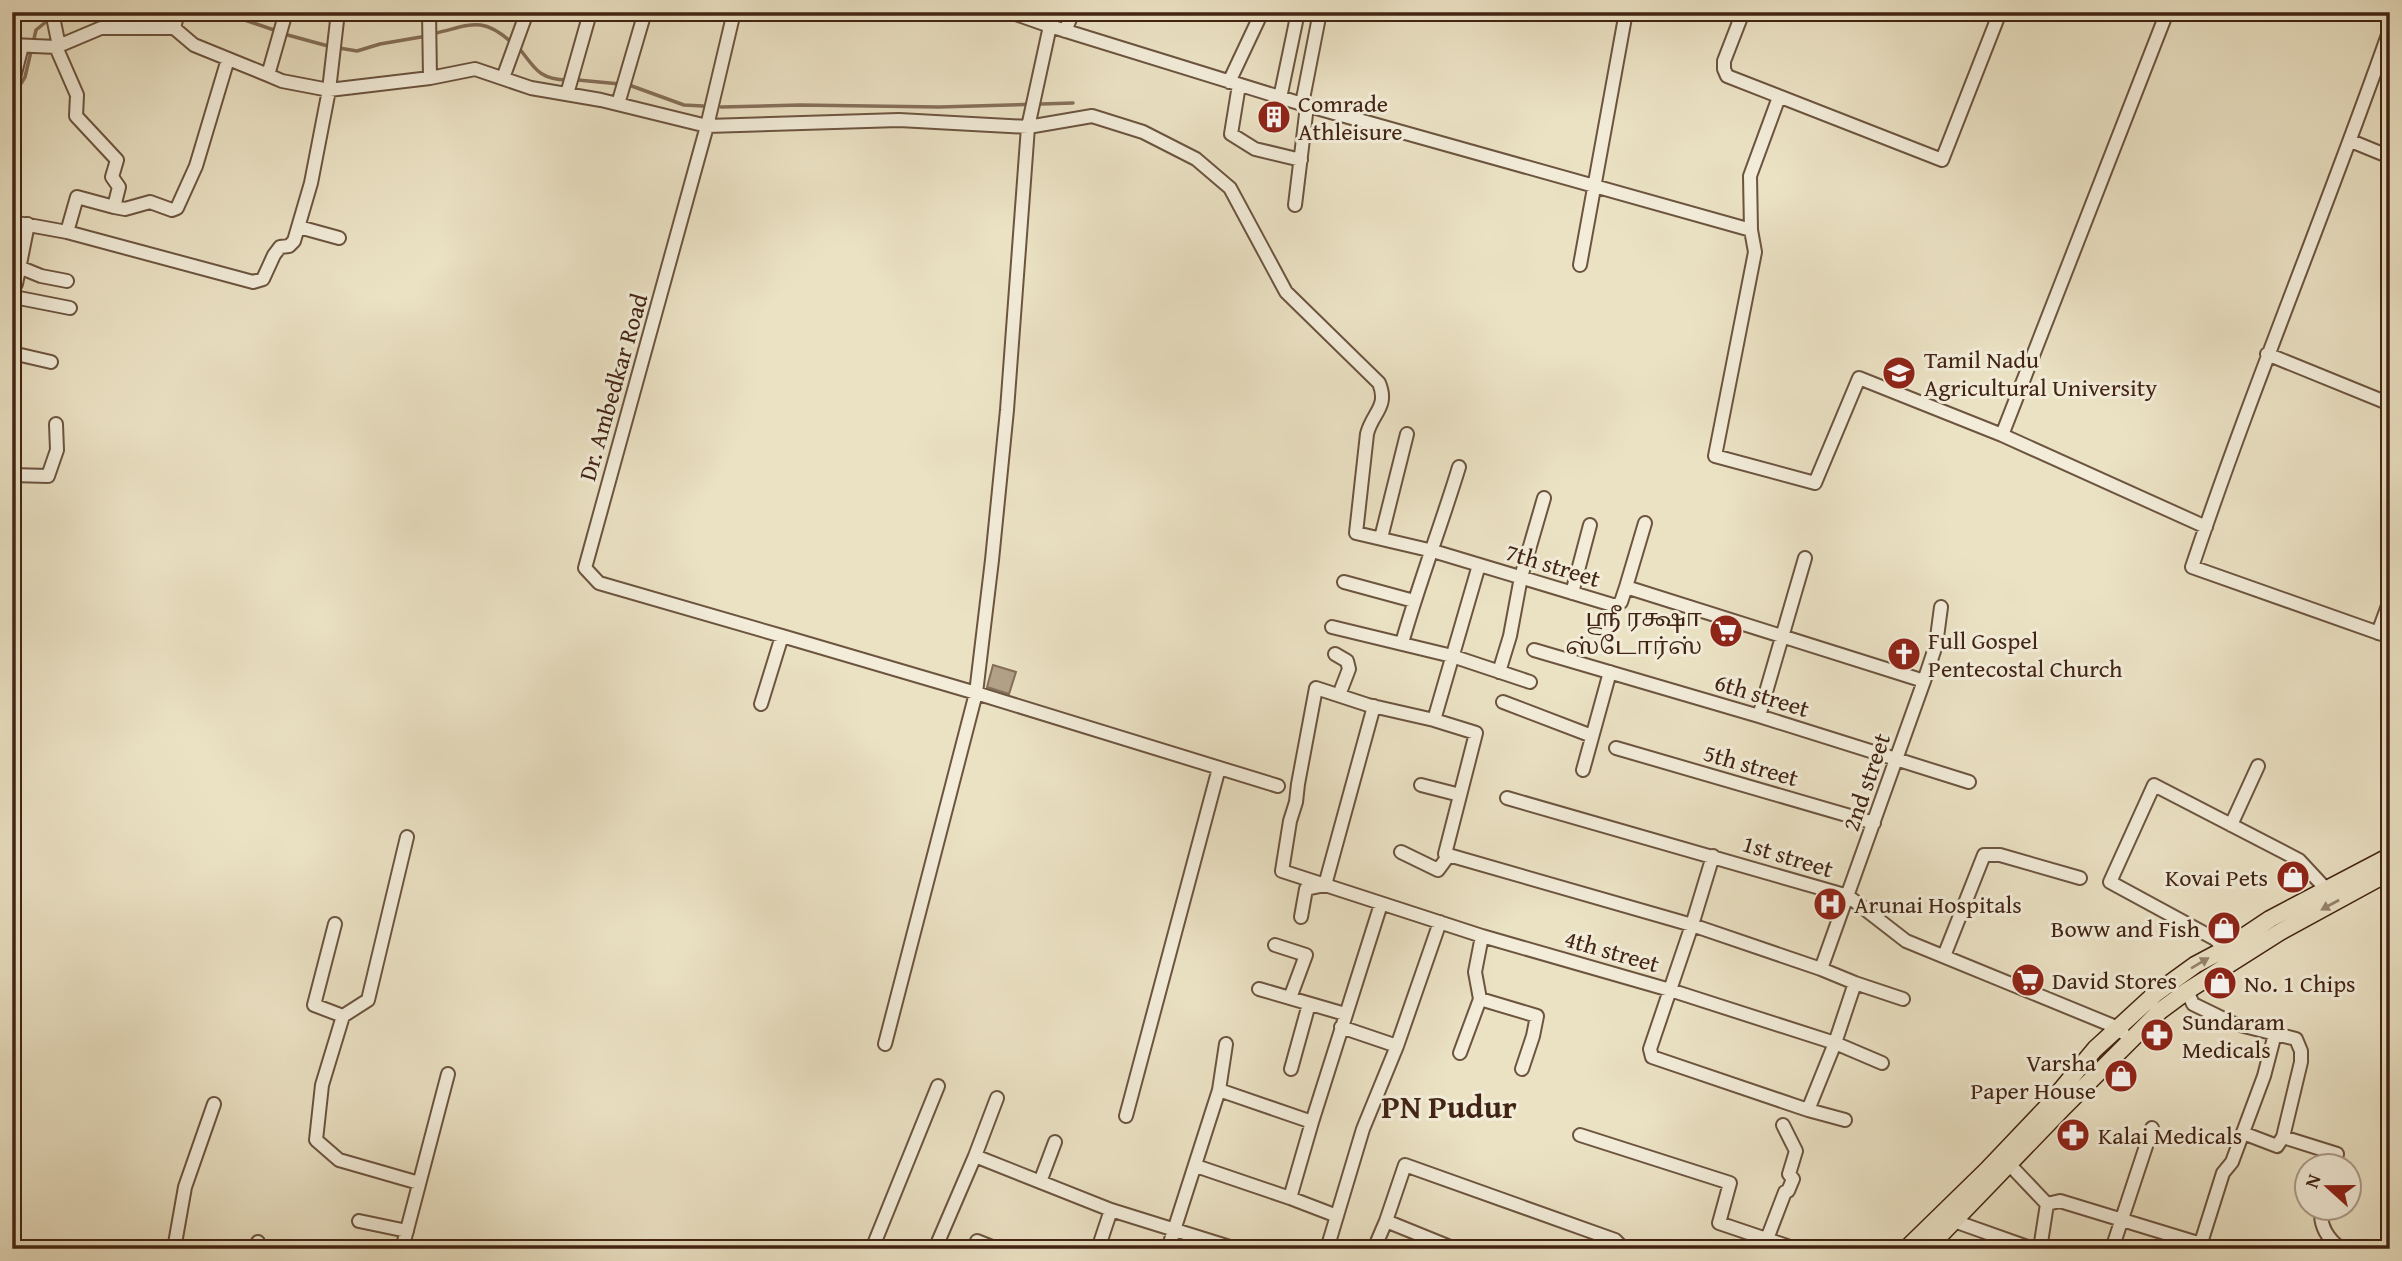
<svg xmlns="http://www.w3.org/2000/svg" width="2402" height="1261" viewBox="0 0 2402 1261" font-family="'Gentium Book Plus','Noto Serif Tamil',serif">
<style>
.water{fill:#b2a188;stroke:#856f59;stroke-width:2}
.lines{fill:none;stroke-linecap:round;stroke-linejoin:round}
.stream{stroke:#856f59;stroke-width:3.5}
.minor-casing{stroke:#6c543f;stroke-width:16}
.major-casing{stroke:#422413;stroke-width:19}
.minor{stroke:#f2ecd9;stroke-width:12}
.major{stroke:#ebe2c4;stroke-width:16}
.oneway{fill:#96836c}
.labels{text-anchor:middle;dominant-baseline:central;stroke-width:6;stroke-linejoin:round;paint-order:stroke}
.poi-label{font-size:24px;fill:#422413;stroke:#f2ecd9;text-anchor:start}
.street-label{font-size:24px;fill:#422413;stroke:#f2ecd9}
.district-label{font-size:32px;font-weight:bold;fill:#422413;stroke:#f2ecd9}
</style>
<rect width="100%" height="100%" fill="#ebe2c4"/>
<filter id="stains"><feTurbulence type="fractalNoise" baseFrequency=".00286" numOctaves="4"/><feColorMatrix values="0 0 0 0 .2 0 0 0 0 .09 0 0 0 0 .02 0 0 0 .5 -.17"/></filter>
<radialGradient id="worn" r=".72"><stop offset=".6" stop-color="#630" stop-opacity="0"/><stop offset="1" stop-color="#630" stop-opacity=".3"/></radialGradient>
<path class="water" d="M993,665L1016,672L1009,694L987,687Z"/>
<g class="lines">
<path class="stream" d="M207,12L242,19L274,30
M58,19L110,12
M436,33C471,25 482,16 511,42
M284,34L328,46
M339,48L357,51L380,44L421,37
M519,48C535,68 538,79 567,80
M578,80L620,84
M629,85L684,105L703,106
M12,98L25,77L36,30L47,21
M721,107L800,105L939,107L1073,103"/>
<defs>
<path id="minor" d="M52,12L59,46
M429,12L430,78
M734,12L707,126L585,568L599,583L782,636
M1010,12L1050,26
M1743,12L1724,61V69L1727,76L1942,160L2000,12
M2167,12L2002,435L2206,527
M2389,12L2390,13
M174,28L178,12
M2390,29C2327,209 2253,385 2192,567L2390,637
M1065,31L1073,12
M12,45L56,47L101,28H174L194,45L268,75L282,81L329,90L430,78L475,69L531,88L601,100L707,126L899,120L1028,127L1092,116L1143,132L1196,159L1230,188L1286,292L1379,383C1389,407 1372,413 1367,434L1356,533L1433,551L1616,606L1621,602L1626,587L1924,681
M56,47L77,95L76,116L117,160L112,177L119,187L114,207L77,197L67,232
M268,75L286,12
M503,78L527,12
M1229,82L1262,12
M12,85L22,46
M1239,85L1231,134L1255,149L1301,160
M567,94L588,20L586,12
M1779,97L1750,176L1751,230L1755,252L1715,456L1815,483L1859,378L2002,435
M1280,98L1298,12
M618,104L645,12
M1302,104L1751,230
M2351,141L2390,157
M1295,205L1307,106
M114,207L125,209L150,202L172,210L177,208L196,166L228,59
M12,222L67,232L253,282L263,279L274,255L280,247L289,246L294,241L311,183L329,90L338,12
M299,227L339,238
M1580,265L1626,12
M19,267L41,276L67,281
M12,284H16L28,224
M14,297L70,308
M12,353L51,362
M2267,354L2390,404
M12,475L48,476L57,450L56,424
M1381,538L1407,434
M1479,565L1434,720L1476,733L1445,854L1692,925L1821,969L1924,681L1936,645L1941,607
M1344,582L1414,601
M1626,587L1645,523
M1572,593L1590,525
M1332,627L1452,656L1530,682
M2378,633L2390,600
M1402,643C1419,583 1441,526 1459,467
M1534,650L1759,716L1969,782
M1335,654L1347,661L1349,669L1339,695
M1499,672L1510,636L1521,577L1544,498
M1503,702L1592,736
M761,704L782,636L976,693L992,560L1007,410L1028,127L1050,26L1302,104L1320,12
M1759,716L1805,558
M1434,720L1368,705L1316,688L1298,784L1296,802L1290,821L1282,871L1482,936L1670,990L1835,1043L1855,983L1821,969
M1616,748L1874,823
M1583,770L1610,672
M1421,785L1460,795
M1507,798L1848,896L1906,941L2116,1027L2123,1033
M2231,825L2258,766
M1401,852L1438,870L1449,855
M1713,856L1692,925L1650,1049L1652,1057L1808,1110
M1301,917L1306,889L1325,885L1374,706
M335,924L314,1005L343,1016L368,1000L407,837
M1275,945L1306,955L1290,998
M2225,949L2215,939L2110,882L2154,785L2299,860L2326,889
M1944,956L1984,855H2000L2080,878
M1855,983L1903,999
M1259,989L1345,1014
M2187,991L2193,1004L2232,1023L2296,1039L2301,1051V1062L2283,1137L2277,1146L2243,1133
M1480,999L1537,1016L1533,1036L1522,1069
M343,1016L322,1085L316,1140L339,1160L419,1183
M1341,1027L1397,1046
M885,1044L976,693L1278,786
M1460,1053L1480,999L1475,972L1482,936
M1291,1069L1309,1004
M1219,1090L1226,1044
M1126,1116L1219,768
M1845,1120L1808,1110L1835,1043L1882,1063
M1580,1135L1730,1183L1719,1223L1796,1249
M2283,1137L2337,1154L2333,1166
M975,1156L997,1098
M2009,1164L2047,1204L2060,1201L2201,1244
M1196,1166L1290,1198L1312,1122
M1040,1182L1055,1142
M1290,1198L1337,1216
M2322,1208C2318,1225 2329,1241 2342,1249
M1949,1216L1954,1221L2033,1249
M359,1221L407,1231
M1386,1221L1405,1165L1615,1240L1624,1249
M1767,1239L1785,1192L1788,1191L1793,1179L1789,1174L1796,1151L1783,1125
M977,1241L997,1249
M174,1249L185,1187L214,1104
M257,1249L258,1242
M402,1249L448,1074
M872,1249L938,1086
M935,1249L975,1156L1111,1210
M1098,1249L1111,1210L1236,1249
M1168,1249L1219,1090L1312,1122L1381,904
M1327,1249L1363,1129L1397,1046L1440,922
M1374,1249L1386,1221L1455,1249
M2040,1249L2047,1204
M2112,1249L2152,1128
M2199,1249L2223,1173L2232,1162L2264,1076L2275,1034"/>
<path id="major" d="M1906,1249L1987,1170L2045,1109L2095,1049L2155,994L2195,965L2225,949L2270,919L2390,856
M1927,1249L2064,1107L2160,1011L2187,991L2280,932L2390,872"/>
</defs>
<use href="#minor" class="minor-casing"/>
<use href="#major" class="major-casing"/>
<use href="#minor" class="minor"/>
<use href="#major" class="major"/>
</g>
<defs><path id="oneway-solid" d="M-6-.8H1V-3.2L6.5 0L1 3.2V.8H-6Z" transform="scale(1.75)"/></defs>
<g class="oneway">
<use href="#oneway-solid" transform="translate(2330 905) rotate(151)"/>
<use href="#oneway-solid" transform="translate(2200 963) rotate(-31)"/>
</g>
<defs>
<symbol id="building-disc" viewBox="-11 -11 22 22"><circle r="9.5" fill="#8f2418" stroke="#f2ecd9"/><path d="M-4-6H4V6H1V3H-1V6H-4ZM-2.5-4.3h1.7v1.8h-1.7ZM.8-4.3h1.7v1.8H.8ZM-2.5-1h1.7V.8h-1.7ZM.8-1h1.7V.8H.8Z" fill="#fff"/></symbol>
<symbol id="university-disc" viewBox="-11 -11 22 22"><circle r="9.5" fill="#8f2418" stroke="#f2ecd9"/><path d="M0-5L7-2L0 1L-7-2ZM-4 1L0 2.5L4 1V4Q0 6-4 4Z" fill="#fff"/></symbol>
<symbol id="supermarket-disc" viewBox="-11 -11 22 22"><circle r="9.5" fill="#8f2418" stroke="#f2ecd9"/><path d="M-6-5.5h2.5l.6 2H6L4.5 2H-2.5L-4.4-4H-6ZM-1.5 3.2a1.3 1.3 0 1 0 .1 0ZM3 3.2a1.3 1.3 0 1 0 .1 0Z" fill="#fff"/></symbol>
<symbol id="church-disc" viewBox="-11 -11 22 22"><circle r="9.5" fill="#8f2418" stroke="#f2ecd9"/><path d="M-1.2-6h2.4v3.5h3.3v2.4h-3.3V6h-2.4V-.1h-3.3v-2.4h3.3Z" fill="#fff"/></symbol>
<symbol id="shop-disc" viewBox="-11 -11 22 22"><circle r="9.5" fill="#8f2418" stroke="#f2ecd9"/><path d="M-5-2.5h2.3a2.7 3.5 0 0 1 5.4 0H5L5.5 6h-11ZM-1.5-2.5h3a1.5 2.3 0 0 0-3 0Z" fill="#fff"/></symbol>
<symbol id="hospital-disc" viewBox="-11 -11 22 22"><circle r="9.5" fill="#8f2418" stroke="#f2ecd9"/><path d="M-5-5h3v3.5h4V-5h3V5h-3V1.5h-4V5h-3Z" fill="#fff"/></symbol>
<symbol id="pharmacy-disc" viewBox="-11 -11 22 22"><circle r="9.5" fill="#8f2418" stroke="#f2ecd9"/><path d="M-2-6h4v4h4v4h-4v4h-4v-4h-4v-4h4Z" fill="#fff"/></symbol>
</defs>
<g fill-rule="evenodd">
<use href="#building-disc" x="1255" y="98" width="38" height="38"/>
<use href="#university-disc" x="1880" y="354" width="38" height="38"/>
<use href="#supermarket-disc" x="1707" y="612" width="38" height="38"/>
<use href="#church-disc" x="1885" y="635" width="38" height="38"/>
<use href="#shop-disc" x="2274" y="858" width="38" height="38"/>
<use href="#hospital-disc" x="1811" y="885" width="38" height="38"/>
<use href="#shop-disc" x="2205" y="909" width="38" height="38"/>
<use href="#supermarket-disc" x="2009" y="961" width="38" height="38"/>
<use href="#shop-disc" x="2201" y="964" width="38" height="38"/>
<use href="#pharmacy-disc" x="2138" y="1016" width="38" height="38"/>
<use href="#shop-disc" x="2102" y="1057" width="38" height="38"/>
<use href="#pharmacy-disc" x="2054" y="1116" width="38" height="38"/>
</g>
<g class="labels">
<g class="poi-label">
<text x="1298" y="103">Comrade<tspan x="1298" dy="28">Athleisure</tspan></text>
<text x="1924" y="359">Tamil Nadu<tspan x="1924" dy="28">Agricultural University</tspan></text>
<text x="1702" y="617" text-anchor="end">ஶ்ரீ ரக்ஷா<tspan x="1702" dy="28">ஸ்டோர்ஸ்</tspan></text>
<text x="1928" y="640">Full Gospel<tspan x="1928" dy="28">Pentecostal Church</tspan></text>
<text x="2268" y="877" text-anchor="end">Kovai Pets</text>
<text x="1854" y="904">Arunai Hospitals</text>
<text x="2200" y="928" text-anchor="end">Boww and Fish</text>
<text x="2052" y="980">David Stores</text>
<text x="2244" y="983">No. 1 Chips</text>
<text x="2182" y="1021">Sundaram<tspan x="2182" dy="28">Medicals</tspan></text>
<text x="2096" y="1062" text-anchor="end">Varsha<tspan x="2096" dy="28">Paper House</tspan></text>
<text x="2098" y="1135">Kalai Medicals</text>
</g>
<g class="street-label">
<text transform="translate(613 387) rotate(-74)">Dr. Ambedkar Road</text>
<text transform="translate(1553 565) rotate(17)">7th street</text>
<text transform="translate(1762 695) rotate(17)">6th street</text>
<text transform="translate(1751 765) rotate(16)">5th street</text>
<text transform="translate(1866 782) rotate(-71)">2nd street</text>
<text transform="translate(1788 856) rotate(17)">1st street</text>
<text transform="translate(1612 951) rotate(16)">4th street</text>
</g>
<g class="district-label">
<text x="1449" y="1106">PN Pudur</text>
</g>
</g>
<rect width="2402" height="1261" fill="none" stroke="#ebe2c4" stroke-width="42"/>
<rect x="14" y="14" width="2374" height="1233" fill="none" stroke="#422413" stroke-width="3.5"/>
<rect x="21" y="21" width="2360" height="1219" fill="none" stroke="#422413" stroke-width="2"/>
<g transform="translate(2328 1187) rotate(291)"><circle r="33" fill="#f2ecd9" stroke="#ac9c8a" stroke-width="2"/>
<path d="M0-5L12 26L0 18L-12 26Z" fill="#8f2418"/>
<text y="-10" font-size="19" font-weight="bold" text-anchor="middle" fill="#422413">N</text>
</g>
<rect width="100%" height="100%" filter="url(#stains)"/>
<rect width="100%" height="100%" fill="url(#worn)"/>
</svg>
